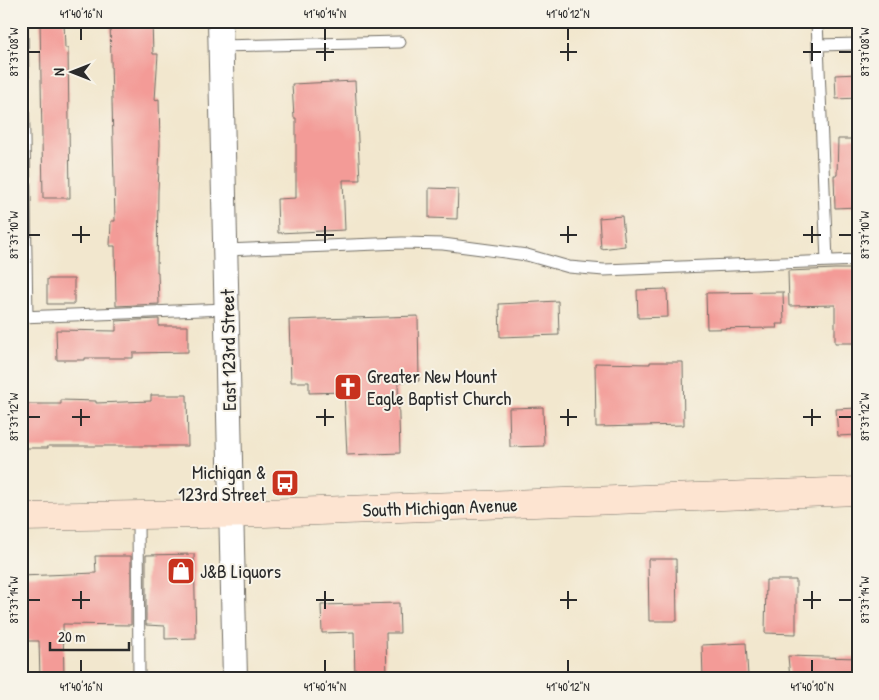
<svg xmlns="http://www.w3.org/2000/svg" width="879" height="700" viewBox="0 0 879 700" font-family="'Patrick Hand',sans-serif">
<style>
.building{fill:#f39b97}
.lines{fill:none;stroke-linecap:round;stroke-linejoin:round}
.lane-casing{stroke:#716d64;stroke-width:13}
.street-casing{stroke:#716d64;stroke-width:26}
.secondary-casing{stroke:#716d64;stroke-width:29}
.lane{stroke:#fff;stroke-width:11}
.street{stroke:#fff;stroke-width:24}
.secondary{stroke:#fde4d1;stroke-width:28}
.ticks{fill:none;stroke:#2b2b2b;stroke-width:2}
.labels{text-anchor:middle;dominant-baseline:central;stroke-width:4;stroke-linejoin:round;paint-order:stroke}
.street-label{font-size:19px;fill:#2b2b2b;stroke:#f7f3e8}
.poi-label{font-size:19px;fill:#2b2b2b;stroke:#f7f3e8;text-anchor:start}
.neatline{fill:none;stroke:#2b2b2b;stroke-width:2}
.ticks-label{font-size:12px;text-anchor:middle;fill:#2b2b2b}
</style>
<rect width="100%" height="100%" fill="#f7f3e8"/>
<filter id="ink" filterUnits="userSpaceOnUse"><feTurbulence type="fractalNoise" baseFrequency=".02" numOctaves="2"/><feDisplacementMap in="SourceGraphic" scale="10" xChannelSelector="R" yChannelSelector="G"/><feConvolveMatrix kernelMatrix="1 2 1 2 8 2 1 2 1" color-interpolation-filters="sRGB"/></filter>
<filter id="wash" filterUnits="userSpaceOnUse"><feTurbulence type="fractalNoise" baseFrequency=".0096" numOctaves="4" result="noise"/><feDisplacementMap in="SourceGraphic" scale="20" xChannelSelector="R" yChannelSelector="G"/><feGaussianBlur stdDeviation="1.12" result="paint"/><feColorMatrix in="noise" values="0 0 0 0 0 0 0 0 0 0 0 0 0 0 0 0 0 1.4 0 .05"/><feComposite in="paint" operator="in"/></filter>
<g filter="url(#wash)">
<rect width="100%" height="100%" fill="#f2e7ce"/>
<g id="blocks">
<path class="building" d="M40,21H64L65,48H68L70,198H43Z
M110,21H152L153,54H158L155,100L159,99L160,145L158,191L157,272H158L159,304L116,306L115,246H110L111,221H115Z
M858,74V98L836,99L835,75Z
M355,81L360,180H343L345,230L278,233L277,199L296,198V118H294L292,84Z
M838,139H858V207L835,208L834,175H837Z
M429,188L458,189L457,219L429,218Z
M622,216L625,246L601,249L599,218Z
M835,269H858V343H835V305L789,306L788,271Z
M47,279H74V304H47Z
M667,289L668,317L638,318L637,290Z
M783,292L784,324H776L777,328L707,329L706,293Z
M558,301L559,335L500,337L499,304Z
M418,316L419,381L398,382L400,453L347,455L344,392L309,393V382H291L289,320Z
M159,319V326H188V352L133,353V358H85V360H57L56,330L116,331V321Z
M650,362H683L684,425L596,427L595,363L650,364Z
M151,395H187L188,446H48V448H21V404H61V400L96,401V403L151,401Z
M543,407L544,446L510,447L509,408Z
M858,408V435L838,436L836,409Z
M194,554L196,638L165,639V626L146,625V555Z
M95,556H131V625L63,624L64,679H40L39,641H21V576L96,573Z
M648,559H676L677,621H649Z
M766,580H796V634L765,633Z
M399,603L400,633H386L387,679H355L354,632L322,633L321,605Z
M746,643L748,676H741V679L703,678L702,645Z
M788,656L858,658V679H790Z"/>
</g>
</g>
<g filter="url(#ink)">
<use href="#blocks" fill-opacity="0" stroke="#716d64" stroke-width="1"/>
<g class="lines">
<defs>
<path id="lane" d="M22,21L27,316
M817,21L827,261
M818,45L858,44
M220,46L400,42
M226,250L402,243L443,244L527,255L569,267L604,270L858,260
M21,317L227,309
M138,516L139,679"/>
<path id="street" d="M220,21L235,679"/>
<path id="secondary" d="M21,517L264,513L858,491"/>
</defs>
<use href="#lane" class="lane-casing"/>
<use href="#street" class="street-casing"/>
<use href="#secondary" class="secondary-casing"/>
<use href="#lane" class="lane"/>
<use href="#street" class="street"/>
<use href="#secondary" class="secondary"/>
</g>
</g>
<path class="ticks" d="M81,28V40M325,28V40M568,28V40M325,43V61M568,43V61M812,43V61M28,52H40M316,52H334M560,52H577M803,52H821M839,52H852M81,226V243M325,226V243M568,226V243M812,226V243M28,235H40M72,235H90M316,235H334M560,235H577M803,235H821M839,235H852M81,409V426M325,409V426M568,409V426M812,409V426M28,417H40M72,417H90M316,417H334M560,417H577M803,417H821M839,417H852M81,591V609M325,591V609M568,591V609M812,591V609M28,600H40M72,600H90M316,600H334M560,600H577M803,600H821M839,600H852M81,660V672M325,660V672M568,660V672M812,660V672"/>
<defs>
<symbol id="church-square" viewBox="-11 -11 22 22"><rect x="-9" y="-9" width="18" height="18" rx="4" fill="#c8321e" stroke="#f7f3e8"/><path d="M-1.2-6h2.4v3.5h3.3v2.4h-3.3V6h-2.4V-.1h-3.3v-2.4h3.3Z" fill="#fff"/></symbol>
<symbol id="bus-square" viewBox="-11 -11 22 22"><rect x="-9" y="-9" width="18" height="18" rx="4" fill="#c8321e" stroke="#f7f3e8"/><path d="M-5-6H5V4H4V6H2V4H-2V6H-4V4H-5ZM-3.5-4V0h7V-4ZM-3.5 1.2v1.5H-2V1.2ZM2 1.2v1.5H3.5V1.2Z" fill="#fff"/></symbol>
<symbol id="shop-square" viewBox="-11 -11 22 22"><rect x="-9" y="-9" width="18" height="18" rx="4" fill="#c8321e" stroke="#f7f3e8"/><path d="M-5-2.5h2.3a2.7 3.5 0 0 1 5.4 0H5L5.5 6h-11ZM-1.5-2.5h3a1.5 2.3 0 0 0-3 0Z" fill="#fff"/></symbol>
</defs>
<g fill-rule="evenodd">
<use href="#church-square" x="332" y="371" width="32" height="32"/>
<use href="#bus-square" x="269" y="467" width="32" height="32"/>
<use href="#shop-square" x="165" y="555" width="32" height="32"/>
</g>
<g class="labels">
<g class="street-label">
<text transform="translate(228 350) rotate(-91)">East 123rd Street</text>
<text transform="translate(440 507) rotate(-2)">South Michigan Avenue</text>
</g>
<g class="poi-label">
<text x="367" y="376">Greater New Mount<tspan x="367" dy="22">Eagle Baptist Church</tspan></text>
<text x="266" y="472" text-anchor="end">Michigan &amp;<tspan x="266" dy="22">123rd Street</tspan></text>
<text x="200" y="571">J&amp;B Liquors</text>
</g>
</g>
<rect width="879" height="700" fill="none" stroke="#f7f3e8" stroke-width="55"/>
<g transform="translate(72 72) rotate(270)" stroke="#f7f3e8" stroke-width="4" paint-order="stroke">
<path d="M0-4L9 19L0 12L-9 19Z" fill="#2b2b2b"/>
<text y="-8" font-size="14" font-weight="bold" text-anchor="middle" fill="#2b2b2b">N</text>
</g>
<path d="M50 642v8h79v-8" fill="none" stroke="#2b2b2b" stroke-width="2.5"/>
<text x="58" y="642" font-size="15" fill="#2b2b2b" stroke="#f7f3e8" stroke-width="4" paint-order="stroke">20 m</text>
<rect x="28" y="28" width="824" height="644" class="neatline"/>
<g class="ticks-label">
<text x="81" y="18">41°40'16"N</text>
<text x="325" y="18">41°40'14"N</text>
<text x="568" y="18">41°40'12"N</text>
<text transform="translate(865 52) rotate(-90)" y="4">87°37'08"W</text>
<text transform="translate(14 52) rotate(-90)" y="4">87°37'08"W</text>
<text transform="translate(865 235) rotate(-90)" y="4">87°37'10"W</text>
<text transform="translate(14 235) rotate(-90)" y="4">87°37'10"W</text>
<text transform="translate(865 417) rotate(-90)" y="4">87°37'12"W</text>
<text transform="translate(14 417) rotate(-90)" y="4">87°37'12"W</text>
<text transform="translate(865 600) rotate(-90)" y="4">87°37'14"W</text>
<text transform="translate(14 600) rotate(-90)" y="4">87°37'14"W</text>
<text x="81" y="691">41°40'16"N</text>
<text x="325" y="691">41°40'14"N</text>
<text x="568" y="691">41°40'12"N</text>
<text x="812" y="691">41°40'10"N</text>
</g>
</svg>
